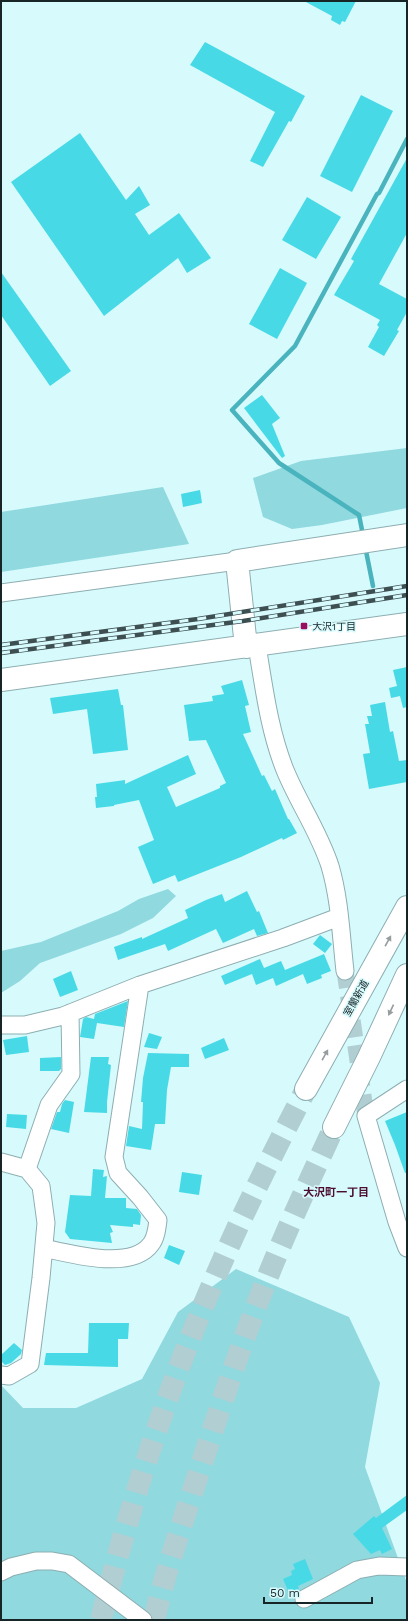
<svg xmlns="http://www.w3.org/2000/svg" width="408" height="1621" viewBox="0 0 408 1621" font-family="'Work Sans','Noto Sans JP',sans-serif">
<style>
.green{fill:#8fd9df}
.lines{fill:none;stroke-linecap:round;stroke-linejoin:round}
.stream{stroke:#49b4bd;stroke-width:4.5}
.building{fill:#47dae6}
.street-tunnel{stroke:#b1cfd2;stroke-width:17;stroke-dasharray:17 8;stroke-linecap:butt}
.highway-tunnel{stroke:#b1cfd2;stroke-width:22;stroke-dasharray:22 11;stroke-linecap:butt}
.street-casing{stroke:#8daeb1;stroke-width:19}
.secondary-casing{stroke:#8daeb1;stroke-width:24}
.highway-casing{stroke:#8daeb1;stroke-width:24}
.street{stroke:#fff;stroke-width:17}
.secondary{stroke:#fff;stroke-width:22}
.highway{stroke:#fff;stroke-width:22}
.rail-casing{stroke:#3e4f52;stroke-width:4.5}
.rail{stroke:#d7fafd;stroke-width:3;stroke-dasharray:9;stroke-linecap:butt}
.oneway{fill:#979d9e}
.poi-dot{fill:#990c5e;stroke:#d7fafd;stroke-width:1.5}
.labels{text-anchor:middle;dominant-baseline:central;stroke-width:3;stroke-linejoin:round;paint-order:stroke}
.poi-label{font-size:10px;fill:#182527;stroke:#d7fafd;text-anchor:start}
.street-label{font-size:10px;fill:#182527;stroke:#d7fafd}
.neighbourhood-label{font-size:11px;font-weight:bold;fill:#4c0c2e;stroke:#d7fafd}
</style>
<rect width="100%" height="100%" fill="#d7fafd"/>
<path class="green" d="M407,448V508L322,525L292,529L263,517L253,478L301,461Z
M163,487L189,544L1,572V512Z
M168,889L176,896L153,918L121,934L40,963L20,981L1,993V951L41,942L118,911L139,899Z
M236,1269L349,1317L380,1383L365,1467L407,1583V1620H1V1385L23,1408H76L142,1379L178,1312Z"/>
<g class="lines">
<path class="stream" d="M363,535L359,515L279,463L232,410L295,346L377,194L379,193L407,139
M365,546L373,586"/>
</g>
<path class="building" d="M304,1H356L345,22L342,21L340,25L331,20L332,16Z
M205,42L305,96L291,122L289,121L263,167L250,161L275,112L190,65Z
M361,95L393,111L352,192L320,176Z
M80,133L126,200L139,186L150,205L135,214L149,235L179,213L211,258L187,273L178,258L104,316L11,182Z
M407,158V233L379,284L407,299V312L397,330L399,331L384,356L368,347L379,327L377,325L380,320L334,295L354,261L351,259Z
M307,197L341,217L316,259L282,240Z
M280,268L307,283L277,339L249,324Z
M1,272L71,371L50,386L1,315Z
M262,395L280,418L272,424L285,456L282,458L244,408Z
M200,490L202,503L183,507L181,494Z
M407,667V707L403,708L400,696L391,698L389,688L397,686L393,670Z
M242,680L249,705L245,706L251,732L243,734L262,776L264,775L272,791L275,789L288,819H289L297,833L283,840L282,838L241,857L178,882L175,875L153,884L138,847L154,840L139,800L114,805V806L96,808L95,797H97L96,784L125,780V784L188,755L196,774L167,787L176,807L220,788V786L226,783L206,740L189,741L184,705L213,701L212,696L224,694L221,686Z
M118,689L121,705H123L128,750L93,754L87,709L53,714L50,698Z
M385,702L390,732L393,731L399,761L407,760V782L369,789L363,754L370,753L365,724H369L367,716H372L370,705Z
M247,891L257,912L259,911L268,933L257,936L254,929L223,943L216,929L168,951L165,944L118,960L114,947L142,937V939L188,918L185,910L206,900L222,894L225,902Z
M320,935L332,944L325,953L313,944Z
M324,954L331,971L321,975L322,978L307,984L303,974L276,986L273,978L256,985L252,974L225,985L221,976L260,959L264,968L281,961L285,970Z
M71,971L78,990L60,997L53,979Z
M128,1001L124,1027L97,1023L94,1039L80,1037L83,1019L86,1017L94,1019L95,1014Z
M149,1033L162,1037L157,1049L144,1047Z
M27,1036L29,1052L6,1055L3,1040Z
M224,1038L229,1050L205,1059L201,1048Z
M148,1053L189,1054V1067H171L167,1090L165,1124H155L151,1150L126,1146L129,1126L142,1129L143,1102H141L143,1078Z
M61,1057V1069L59,1071H40V1058Z
M91,1057H109L108,1064L111,1065L107,1102V1113L84,1112Z
M65,1100L74,1102L69,1133L51,1129L57,1112H60L62,1104Z
M407,1112V1173H405L395,1145L385,1121Z
M7,1114L27,1115L26,1129L6,1127Z
M93,1169L104,1170L103,1177L107,1176L105,1198H126V1208L137,1209L141,1215L140,1225L133,1224V1227L110,1225L113,1232L110,1233L112,1243L70,1239L65,1232L70,1195L91,1196Z
M182,1172L202,1175L199,1195L179,1192Z
M169,1245L185,1251L179,1265L164,1258Z
M89,1323H129L128,1339H118V1367L44,1365L46,1353H88Z
M14,1343L22,1350L21,1354L11,1363L5,1365L1,1361V1355Z
M407,1495V1510L382,1528L392,1549L382,1554L380,1550L371,1554L353,1534L374,1516L376,1518Z
M305,1559L313,1579L298,1586L299,1589L289,1593L283,1579L292,1575L291,1571L295,1569L293,1564Z"/>
<g class="lines">
<path class="street-tunnel" d="M345,971L366,1116"/>
<path class="highway-tunnel" d="M101,1620C132,1495 173,1372 225,1255C250,1198 278,1144 306,1089
M154,1620C165,1573 181,1527 196,1481C219,1411 242,1340 270,1271C290,1222 312,1175 334,1127"/>
<defs>
<path id="street" d="M1,593L237,561
M257,646C264,687 269,730 285,770C298,802 319,832 330,866C340,900 341,936 345,971
M1,1025H25L63,1016L140,985L283,938L339,917
M407,1089L366,1116L397,1222L407,1248
M1,1162L27,1169L41,1186L46,1223L41,1278L30,1364L9,1376L1,1375
M27,1169L49,1105L71,1074L70,1013
M44,1248C70,1254 132,1271 151,1244C156,1238 157,1228 158,1220L140,1197L118,1173L114,1157L140,985
M1,1572L11,1567L36,1561H52L69,1564L143,1620
M304,1599L357,1570L379,1566L407,1567"/>
<path id="secondary" d="M246,647L237,561L407,535
M1,680L407,624"/>
<path id="highway" d="M306,1089L407,907
M334,1127L369,1057L407,975"/>
</defs>
<use href="#street" class="street-casing"/>
<use href="#secondary" class="secondary-casing"/>
<use href="#highway" class="highway-casing"/>
<use href="#street" class="street"/>
<use href="#secondary" class="secondary"/>
<use href="#highway" class="highway"/>
<defs>
<path id="rail" d="M1,645L198,619L407,586
M1,653L243,621L407,595"/>
</defs>
<use href="#rail" class="rail-casing"/>
<use href="#rail" class="rail"/>
</g>
<defs><path id="oneway-solid" d="M-6-.8H1V-3.2L6.5 0L1 3.2V.8H-6Z"/></defs>
<g class="oneway">
<use href="#oneway-solid" transform="translate(388 941) rotate(-61)"/>
<use href="#oneway-solid" transform="translate(391 1010) rotate(115)"/>
<use href="#oneway-solid" transform="translate(325 1055) rotate(-61)"/>
</g>
<rect class="poi-dot" x="300" y="622" width="8" height="8" rx="2"/>
<g class="labels">
<g class="poi-label">
<text x="312" y="626">大沢1丁目</text>
</g>
<g class="street-label">
<text transform="translate(356 998) rotate(-61)">室蘭新道</text>
</g>
<g class="neighbourhood-label">
<text x="336" y="1192">大沢町一丁目</text>
</g>
</g>
<rect width="408" height="1621" fill="none" stroke="#182527" stroke-width="4"/>
<path d="M264 1597v6h108v-6" fill="none" stroke="#182527" stroke-width="2"/>
<text x="270" y="1597" font-size="12" fill="#182527" stroke="#d7fafd" stroke-width="3" paint-order="stroke">50 m</text>
</svg>
